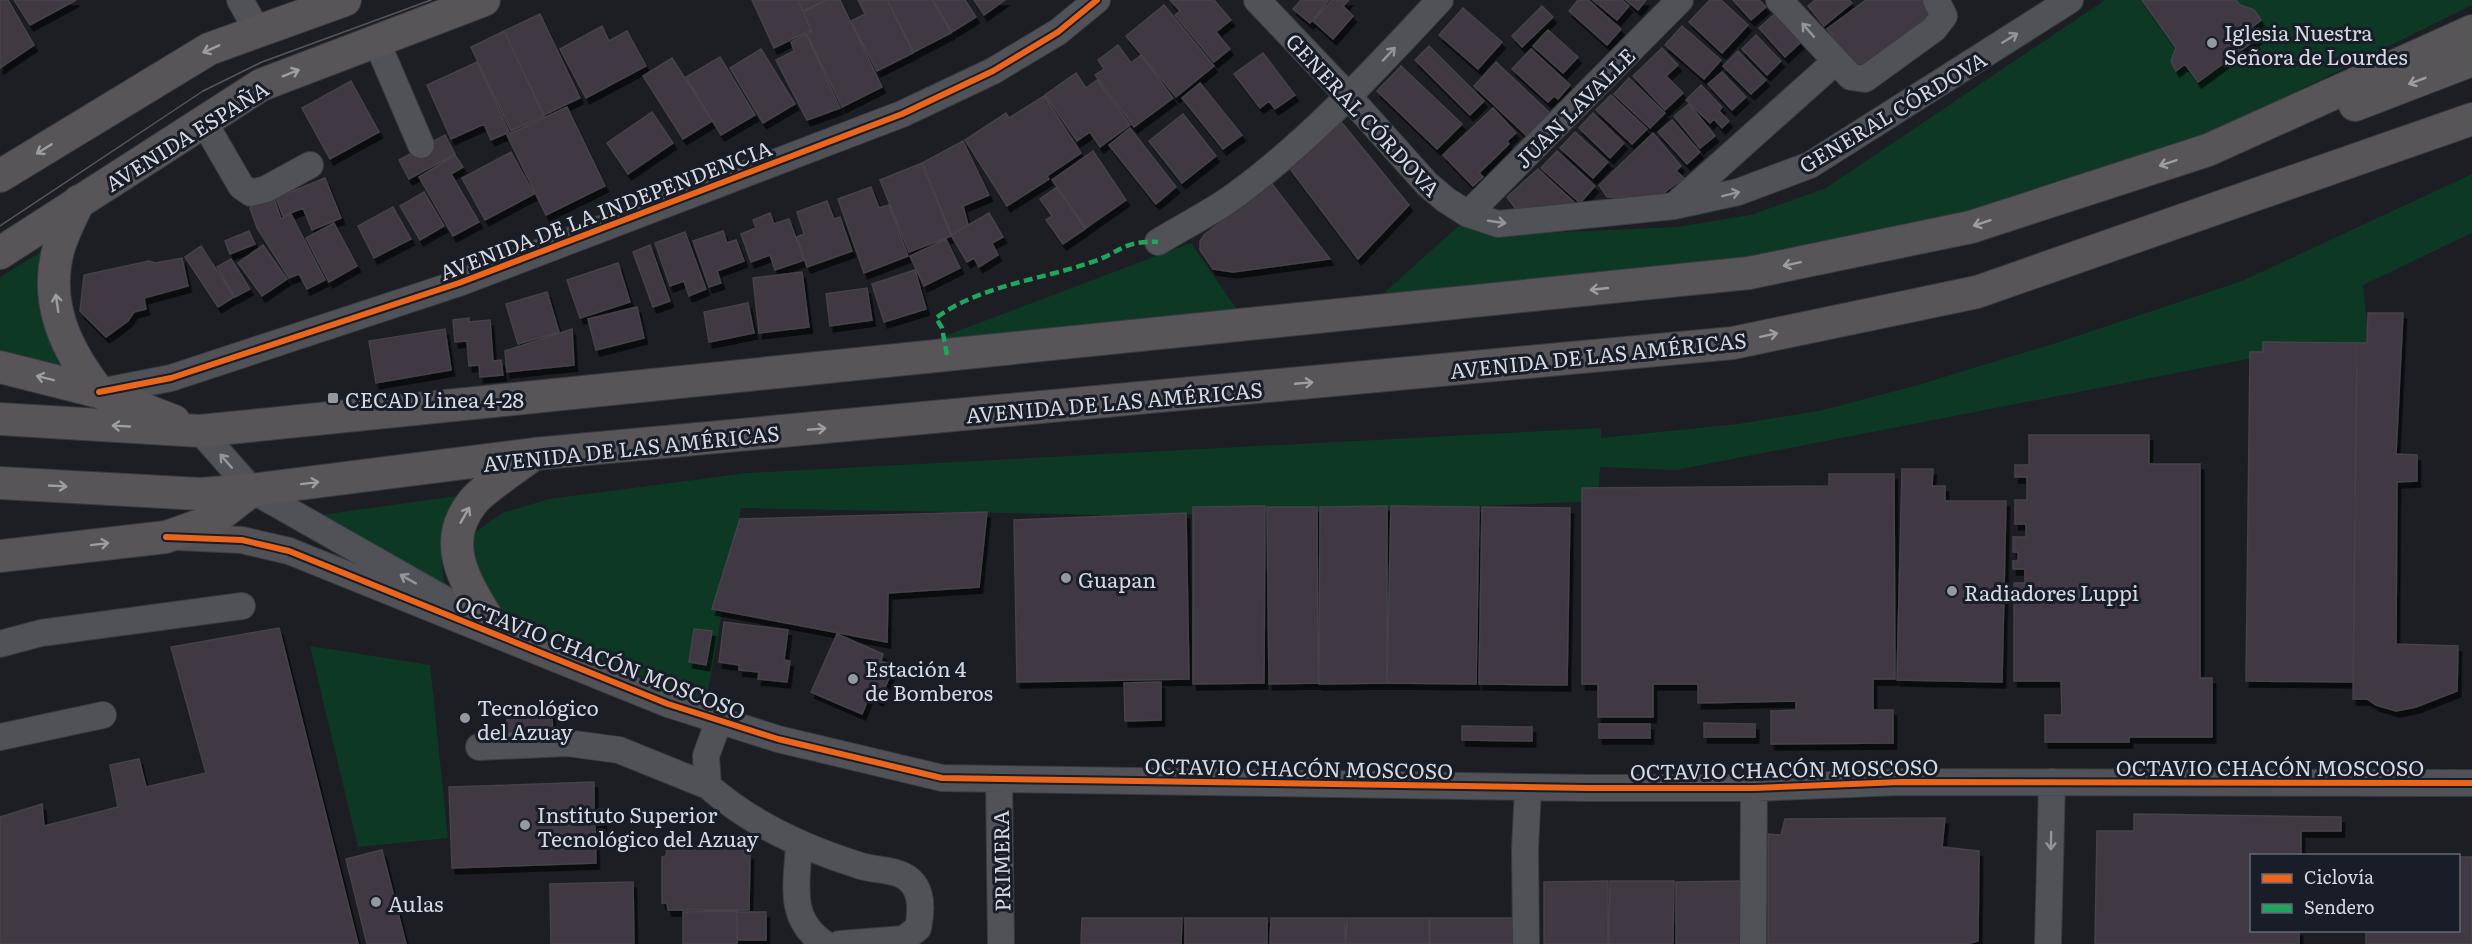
<svg xmlns="http://www.w3.org/2000/svg" width="2472" height="944" viewBox="0 0 2472 944" font-family="Literata,serif">
<style>
.green{fill:#0d3824}
.building{fill:#403843;stroke:#454348;stroke-width:1.5;filter:url(#shadow)}
.lines{fill:none;stroke-linecap:round;stroke-linejoin:round}
.minor-casing{stroke:#383a3f;stroke-width:28}
.major-casing{stroke:#383a3f;stroke-width:34}
.minor{stroke:#505257;stroke-width:26}
.major{stroke:#575557;stroke-width:32}
.tram{stroke:#56575b;stroke-width:1.5}
.quiet{stroke:#20a55d;stroke-width:4.5;stroke-dasharray:9 4.5;stroke-linecap:butt}
.cycleway-casing{stroke:#181d28;stroke-width:10}
.cycleway{stroke:#eb651d;stroke-width:6}
.oneway{stroke:#92969c}
.oneway2{stroke:#9c9ea3}
.poi-dot{fill:#94989f;stroke:#181d28;stroke-width:2}
.labels{text-anchor:middle;dominant-baseline:central;stroke-width:6;stroke-linejoin:round;paint-order:stroke}
.poi-label{font-size:21px;fill:#d5d9e1;stroke:#181d28;text-anchor:start}
.street-label{font-size:21px;fill:#d5d9e1;stroke:#181d28}
</style>
<defs>
<filter id="shadow"><feDropShadow dx="3.5" dy="6" stdDeviation="0" flood-color="#0009"/></filter>
</defs>
<rect width="100%" height="100%" fill="#1c1e24"/>
<path class="green" d="M2105,0H2472V5L2200,139L1967,215L1747,266L1375,301L1463,222L1495,235L1676,227L1751,215L1826,188Z
M2472,174V233L2363,285L2369,343L2253,358L1676,470L1600,467L1598,501L1315,513L1107,515L741,508L706,702L494,616L467,550L477,531L502,513L549,499L747,473L1601,428V438L1738,424L1823,410L1918,385L2059,342L2242,281Z
M1191,243L1242,317L891,356Z
M49,247L72,372L0,361V277Z
M464,495C444,534 436,545 446,590L313,516Z
M310,646L430,665L448,838L358,847Z"/>
<path class="building" d="M0,0H8L34,45L0,68Z
M14,0H76L30,25Z
M752,0H798L811,30L774,48Z
M798,0H826L803,11Z
M827,0H840L882,87L842,107L807,34L812,31L803,12Z
M858,0H887L913,53L877,71L851,21L865,14Z
M887,0H932L951,33L914,52Z
M933,0H965L976,17L952,32Z
M974,0H1005L984,15Z
M1170,0H1214L1231,20L1216,32L1230,49L1214,62L1175,15L1180,11Z
M1301,0H1329L1310,23L1293,9Z
M1332,0H1349L1343,6L1353,16L1333,39L1313,21Z
M1578,0H1588L1621,29L1607,45L1569,11Z
M1593,0H1622L1629,6L1617,20Z
M1626,0H1646L1638,10Z
M1710,0H1721L1748,25L1722,53L1689,22Z
M1733,0H1759L1766,7L1751,20Z
M1815,0H1849L1852,3L1824,26L1808,6Z
M1866,0H1922L1932,13L1857,69L1827,29Z
M2142,0H2236L2240,5L2254,10L2261,20L2251,28L2258,38L2198,82L2185,64L2176,71L2171,61L2176,48Z
M1164,5L1214,66L1176,97L1126,36Z
M1542,6L1553,17L1522,47L1512,36Z
M1463,8L1502,42L1478,69L1439,35Z
M1779,10L1802,35L1797,39L1800,43L1785,57L1759,28Z
M540,14L580,98L544,115L504,31Z
M602,26L609,41L627,31L646,66L586,98L560,49Z
M1682,26L1721,60L1704,79L1665,45Z
M1548,30L1578,57L1563,73L1533,46Z
M504,31L544,116L511,131L471,47Z
M806,34L840,108L807,120L776,60L794,51L791,42Z
M1756,35L1781,61L1767,75L1742,49Z
M1118,45L1131,63L1141,55L1173,98L1134,127L1095,75L1104,69L1098,60Z
M1429,46L1484,101L1470,115L1415,60Z
M1662,48L1678,65L1666,76L1683,93L1665,110L1633,76Z
M761,49L795,104L763,123L730,68Z
M1531,49L1570,85L1558,99L1554,96L1548,102L1512,69Z
M1738,51L1766,80L1751,94L1723,66Z
M1263,53L1295,95L1275,109L1269,101L1260,108L1234,74Z
M720,57L755,115L721,135L686,77Z
M672,58L712,121L683,139L643,76Z
M477,62L509,132L491,140L484,124L451,139L427,85Z
M1496,62L1551,114L1528,137L1474,86Z
M1401,66L1462,124L1437,149L1377,91Z
M1722,72L1746,97L1732,110L1708,84Z
M1076,73L1086,88L1097,80L1130,125L1100,147L1090,132L1077,141L1045,95Z
M1629,78L1665,113L1650,128L1614,94Z
M351,81L379,132L330,159L302,108Z
M1200,83L1242,135L1223,149L1182,98Z
M1701,85L1722,107L1719,111L1729,121L1722,128L1714,119L1710,123L1686,100Z
M1611,95L1647,129L1632,144L1596,110Z
M1044,96L1081,153L1047,176L1049,179L1007,206L965,140L1006,113L1009,118Z
M1689,104L1715,136L1700,148L1674,116Z
M567,107L605,186L546,215L507,135Z
M1493,108L1516,133L1507,141L1509,144L1479,173L1483,177L1473,186L1443,155Z
M652,112L673,143L628,174L607,143Z
M1593,113L1624,143L1610,158L1579,128Z
M1183,114L1216,156L1182,183L1149,141Z
M1672,120L1700,152L1687,164L1658,132Z
M1342,123L1409,205L1358,259L1287,165Z
M1130,128L1176,187L1156,204L1109,145Z
M1575,132L1608,162L1593,178L1560,148Z
M1653,133L1681,166L1676,171L1684,178L1658,197H1607L1599,185Z
M445,135L455,154L409,179L399,160Z
M963,141L989,195L963,206L968,225L952,235L922,163Z
M1093,151L1126,200L1086,228L1052,180Z
M1557,151L1595,186L1580,203L1541,168Z
M511,152L534,194L485,220L462,178Z
M455,155L463,167L451,174L479,222L453,236L419,177Z
M922,163L951,236L909,252L880,180Z
M1538,169L1574,202L1546,209L1515,208L1507,197Z
M325,178L341,218L312,230L303,208L283,216L276,198Z
M1272,184L1330,259L1233,272L1213,269L1200,250V241L1205,234Z
M871,187L879,208L889,205L908,256L864,273L838,199Z
M1057,187L1085,229L1063,244L1046,220L1052,216L1040,199Z
M424,192L444,226L420,240L400,206Z
M274,198L281,219L291,214L325,280L307,289L299,274L289,278L257,228L250,208Z
M827,201L834,219L840,217L852,251L807,267L797,237L804,234L797,212Z
M393,207L411,239L374,258L358,226Z
M770,213L774,224L789,219L804,260L775,270L770,255L751,262L741,234L756,228L753,220Z
M989,213L1003,237L992,243L998,255L979,267L974,258L967,262L951,235Z
M334,223L357,266L329,282L306,238Z
M249,231L255,244L230,254L225,241Z
M723,231L727,243L736,240L744,261L717,271L721,283L709,287L693,241Z
M685,232L706,289L689,296L684,281L670,286L655,243Z
M946,239L960,268L924,286L910,256Z
M263,245L287,279L262,296L238,263Z
M650,245L670,301L653,307L633,252Z
M201,246L234,297L218,307L185,257Z
M182,258L188,286L144,298L146,309L134,312L128,321L106,337L80,311L84,275L149,261L155,263Z
M231,259L250,289L235,297L217,267Z
M618,263L630,302L580,318L567,280Z
M915,270L926,309L884,322L872,284Z
M802,272L809,327L759,333L753,278Z
M867,288L872,320L830,326L826,294Z
M547,292L559,332L518,344L506,304Z
M748,303L754,333L709,342L704,312Z
M637,307L644,338L596,350L588,319Z
M2368,313H2403L2396,454L2417,455V481L2397,482L2396,644L2458,646L2457,691L2416,707L2396,711L2376,705L2367,699H2353L2357,343H2367Z
M469,318V322L490,320L493,361L501,360L503,375L480,377L479,365L469,366L467,341L455,342L453,320Z
M445,329L451,370L376,383L369,341Z
M572,329L574,365L507,372L505,351Z
M2263,342L2357,343L2353,682L2246,681L2250,352H2263Z
M2029,435H2149V464H2200V678H2212V737H2129V742H2045V715H2062L2061,681H2014V583H2025V569H2013V561H2018V552H2013V537H2026V524H2015V500H2027V477H2015V465H2029Z
M1902,469H1933L1932,486H1945V501H2006L2002,682L1897,680Z
M1829,474H1894L1895,679H1873V710H1893V743L1771,744V711L1796,710V701L1698,703V684H1653V717H1598V684H1582V488L1829,486Z
M1265,506L1264,683L1193,684V507Z
M1387,506V683L1319,684L1320,507Z
M1391,506L1479,507L1476,684L1387,683Z
M1267,507H1317L1318,683L1269,684Z
M1482,507L1570,508L1567,685L1479,684Z
M987,512L979,587L888,593L887,642L712,609L740,519Z
M1186,513L1189,679L1017,682L1014,520Z
M724,622L788,630L784,660L790,661L787,682L758,679L759,672L739,670V665L719,662Z
M279,628L358,944H0V817L42,804L44,826L118,807L110,765L139,759L146,787L206,773L171,647Z
M694,629L712,631L706,665L689,662Z
M837,634L883,654L881,661L894,666L880,700L870,695L862,714L811,692Z
M1161,682V720L1125,721L1124,683Z
M551,705L553,733L508,736L506,709Z
M1704,723L1755,724V737H1704Z
M1599,724H1650V738H1599Z
M1462,726L1532,727V741L1462,740Z
M594,782V810L603,809V825H595L596,863L452,868L449,787Z
M2134,814L2341,817V831H2301V856H2252V930H2299V944H2095L2097,831H2134Z
M1945,818L1942,847L1979,851L1978,941L1967,944H1768V834L1781,835L1785,819Z
M744,847V854H750L749,910H668L667,903H662V857L666,856L667,848Z
M382,850L406,944H367L346,859Z
M2458,857H2472V944H2366V930H2458Z
M1608,881V944H1544V882Z
M1610,881H1674L1673,944H1609Z
M1740,881V944H1676V882Z
M633,882L634,944H551L550,884Z
M737,911V944H683V912Z
M737,912H766V940H738Z
M1082,918H1182L1181,944H1081Z
M1185,918H1267V944H1185Z
M1271,918H1345V944H1270Z
M1347,918H1429V944H1346Z
M1430,918H1513V944H1430Z"/>
<g class="lines">
<defs>
<path id="minor" d="M240,0L258,32
M1257,0L1349,97L1427,184L1446,200L1468,214L1498,224L1674,206L1738,192L1810,165L2070,0
M1779,0L1851,77L1865,79L1934,29L1944,16L1936,0
M376,40L421,145
M204,122L241,186L251,193L266,189L310,165
M1675,205L1836,61
M1468,214L1680,0
M1158,242C1184,226 1213,212 1237,194C1313,138 1376,68 1440,0
M99,392L171,378L459,283L902,114L993,71L1058,32L1097,0
M200,431L252,490L444,599
M177,537L242,540L289,551L668,704L778,739L942,778L1589,788H1754L1901,782L2472,783
M0,644L41,633L242,606
M719,720L706,756L708,786C750,823 804,848 858,865C871,870 890,869 902,875C923,885 922,909 918,928L904,939L840,944
M0,737L103,715
M479,747L567,743L619,750L708,786
M999,779L1001,944
M799,844C797,884 787,919 825,944
M1526,944L1525,849L1528,788
M1753,944L1754,788
M2048,944L2052,782"/>
<path id="major" d="M2355,105L2472,60
M0,176L209,49L345,0
M79,201C72,216 64,231 59,247C43,302 66,350 99,392
M0,253L261,85L484,0
M0,367L99,392L174,421
M0,419L200,431L1749,273L1971,227L2208,150L2472,31
M0,483L200,494L252,490L534,454L1733,343L1977,292L2472,119
M0,556L166,537L212,521L252,490
M492,626C469,587 438,546 472,503C482,489 519,466 534,454"/>
</defs>
<use href="#minor" class="minor-casing"/>
<use href="#major" class="major-casing"/>
<use href="#minor" class="minor"/>
<use href="#major" class="major"/>
<path class="tram" d="M0,226L203,91L262,62L431,0
M0,239L256,77L460,0"/>
<path class="quiet" d="M947,355L942,328L936,318C979,286 1039,280 1089,263C1119,254 1122,240 1158,242"/>
<defs>
<path id="cycleway" d="M99,392L171,378L459,283L902,114L993,71L1058,32L1097,0
M166,537L242,540L289,551L668,704L778,739L942,778L1589,788H1754L1901,782L2472,783"/>
</defs>
<use href="#cycleway" class="cycleway-casing"/>
<use href="#cycleway" class="cycleway"/>
</g>
<defs><path id="oneway-shaft" d="M-6 0H5M1.5-3L5.5 0L1.5 3" fill="none" stroke-width="1.6" stroke-linecap="round" stroke-linejoin="round" transform="scale(1.5)"/></defs>
<g class="oneway">
<use href="#oneway-shaft" transform="translate(1808 30) rotate(-131)"/>
<use href="#oneway-shaft" transform="translate(2010 38) rotate(-32)"/>
<use href="#oneway-shaft" transform="translate(1389 54) rotate(-47)"/>
<use href="#oneway-shaft" transform="translate(1731 194) rotate(-14)"/>
<use href="#oneway-shaft" transform="translate(1497 222) rotate(8)"/>
<use href="#oneway-shaft" transform="translate(226 461) rotate(-131)"/>
<use href="#oneway-shaft" transform="translate(408 579) rotate(-151)"/>
<use href="#oneway-shaft" transform="translate(2051 841) rotate(91)"/>
</g>
<g class="oneway2">
<use href="#oneway-shaft" transform="translate(211 49) rotate(156)"/>
<use href="#oneway-shaft" transform="translate(291 73) rotate(-22)"/>
<use href="#oneway-shaft" transform="translate(2417 81) rotate(159)"/>
<use href="#oneway-shaft" transform="translate(44 149) rotate(148)"/>
<use href="#oneway-shaft" transform="translate(2168 163) rotate(162)"/>
<use href="#oneway-shaft" transform="translate(1982 223) rotate(162)"/>
<use href="#oneway-shaft" transform="translate(1792 264) rotate(168)"/>
<use href="#oneway-shaft" transform="translate(1599 289) rotate(174)"/>
<use href="#oneway-shaft" transform="translate(57 303) rotate(-98)"/>
<use href="#oneway-shaft" transform="translate(1769 335) rotate(-12)"/>
<use href="#oneway-shaft" transform="translate(45 378) rotate(-166)"/>
<use href="#oneway-shaft" transform="translate(1304 383) rotate(-5)"/>
<use href="#oneway-shaft" transform="translate(121 426) rotate(-177)"/>
<use href="#oneway-shaft" transform="translate(817 429) rotate(-5)"/>
<use href="#oneway-shaft" transform="translate(310 483) rotate(-7)"/>
<use href="#oneway-shaft" transform="translate(58 486) rotate(3)"/>
<use href="#oneway-shaft" transform="translate(465 515) rotate(-60)"/>
<use href="#oneway-shaft" transform="translate(100 544) rotate(-7)"/>
</g>
<g class="poi-dot">
<circle cx="2212" cy="43" r="6"/>
<rect x="327" y="392" width="12" height="12" rx="3"/>
<circle cx="1066" cy="578" r="6"/>
<circle cx="1952" cy="591" r="6"/>
<circle cx="853" cy="679" r="6"/>
<circle cx="465" cy="718" r="6"/>
<circle cx="525" cy="825" r="6"/>
<circle cx="376" cy="902" r="6"/>
</g>
<g class="labels">
<g class="poi-label">
<text x="2224" y="31">Iglesia Nuestra<tspan x="2224" dy="24">Señora de Lourdes</tspan></text>
<text x="345" y="398">CECAD Linea 4-28</text>
<text x="1078" y="578">Guapan</text>
<text x="1964" y="591">Radiadores Luppi</text>
<text x="865" y="667">Estación 4<tspan x="865" dy="24">de Bomberos</tspan></text>
<text x="477" y="706">Tecnológico<tspan x="477" dy="24">del Azuay</tspan></text>
<text x="537" y="813">Instituto Superior<tspan x="537" dy="24">Tecnológico del Azuay</tspan></text>
<text x="388" y="902">Aulas</text>
</g>
<g class="street-label">
<text transform="translate(1574 107) rotate(-45)">JUAN LAVALLE</text>
<text transform="translate(1892 111) rotate(-31)">GENERAL CÓRDOVA</text>
<text transform="translate(1364 114) rotate(47)">GENERAL CÓRDOVA</text>
<text transform="translate(186 135) rotate(-32)">AVENIDA ESPAÑA</text>
<text transform="translate(605 209) rotate(-21)">AVENIDA DE LA INDEPENDENCIA</text>
<text transform="translate(1598 354) rotate(-6)">AVENIDA DE LAS AMÉRICAS</text>
<text transform="translate(1114 401) rotate(-5)">AVENIDA DE LAS AMÉRICAS</text>
<text transform="translate(631 447) rotate(-6)">AVENIDA DE LAS AMÉRICAS</text>
<text transform="translate(601 656) rotate(21)">OCTAVIO CHACÓN MOSCOSO</text>
<text x="2270" y="766">OCTAVIO CHACÓN MOSCOSO</text>
<text transform="translate(1299 767) rotate(1)">OCTAVIO CHACÓN MOSCOSO</text>
<text transform="translate(1784 768) rotate(-1)">OCTAVIO CHACÓN MOSCOSO</text>
<text transform="translate(1000 861) rotate(-91)">PRIMERA</text>
</g>
</g>
<rect x="2250" y="854" width="210" height="78" fill="#181d28" stroke="#646872" stroke-width="1.5"/>
<rect x="2262" y="874" width="30" height="9" fill="#eb651d" stroke="#646872" stroke-width="1.5"/>
<text x="2304" y="884" font-size="18" fill="#d5d9e1">Ciclovía</text>
<rect x="2262" y="904" width="30" height="9" fill="#20a55d" stroke="#646872" stroke-width="1.5"/>
<text x="2304" y="914" font-size="18" fill="#d5d9e1">Sendero</text>
</svg>
